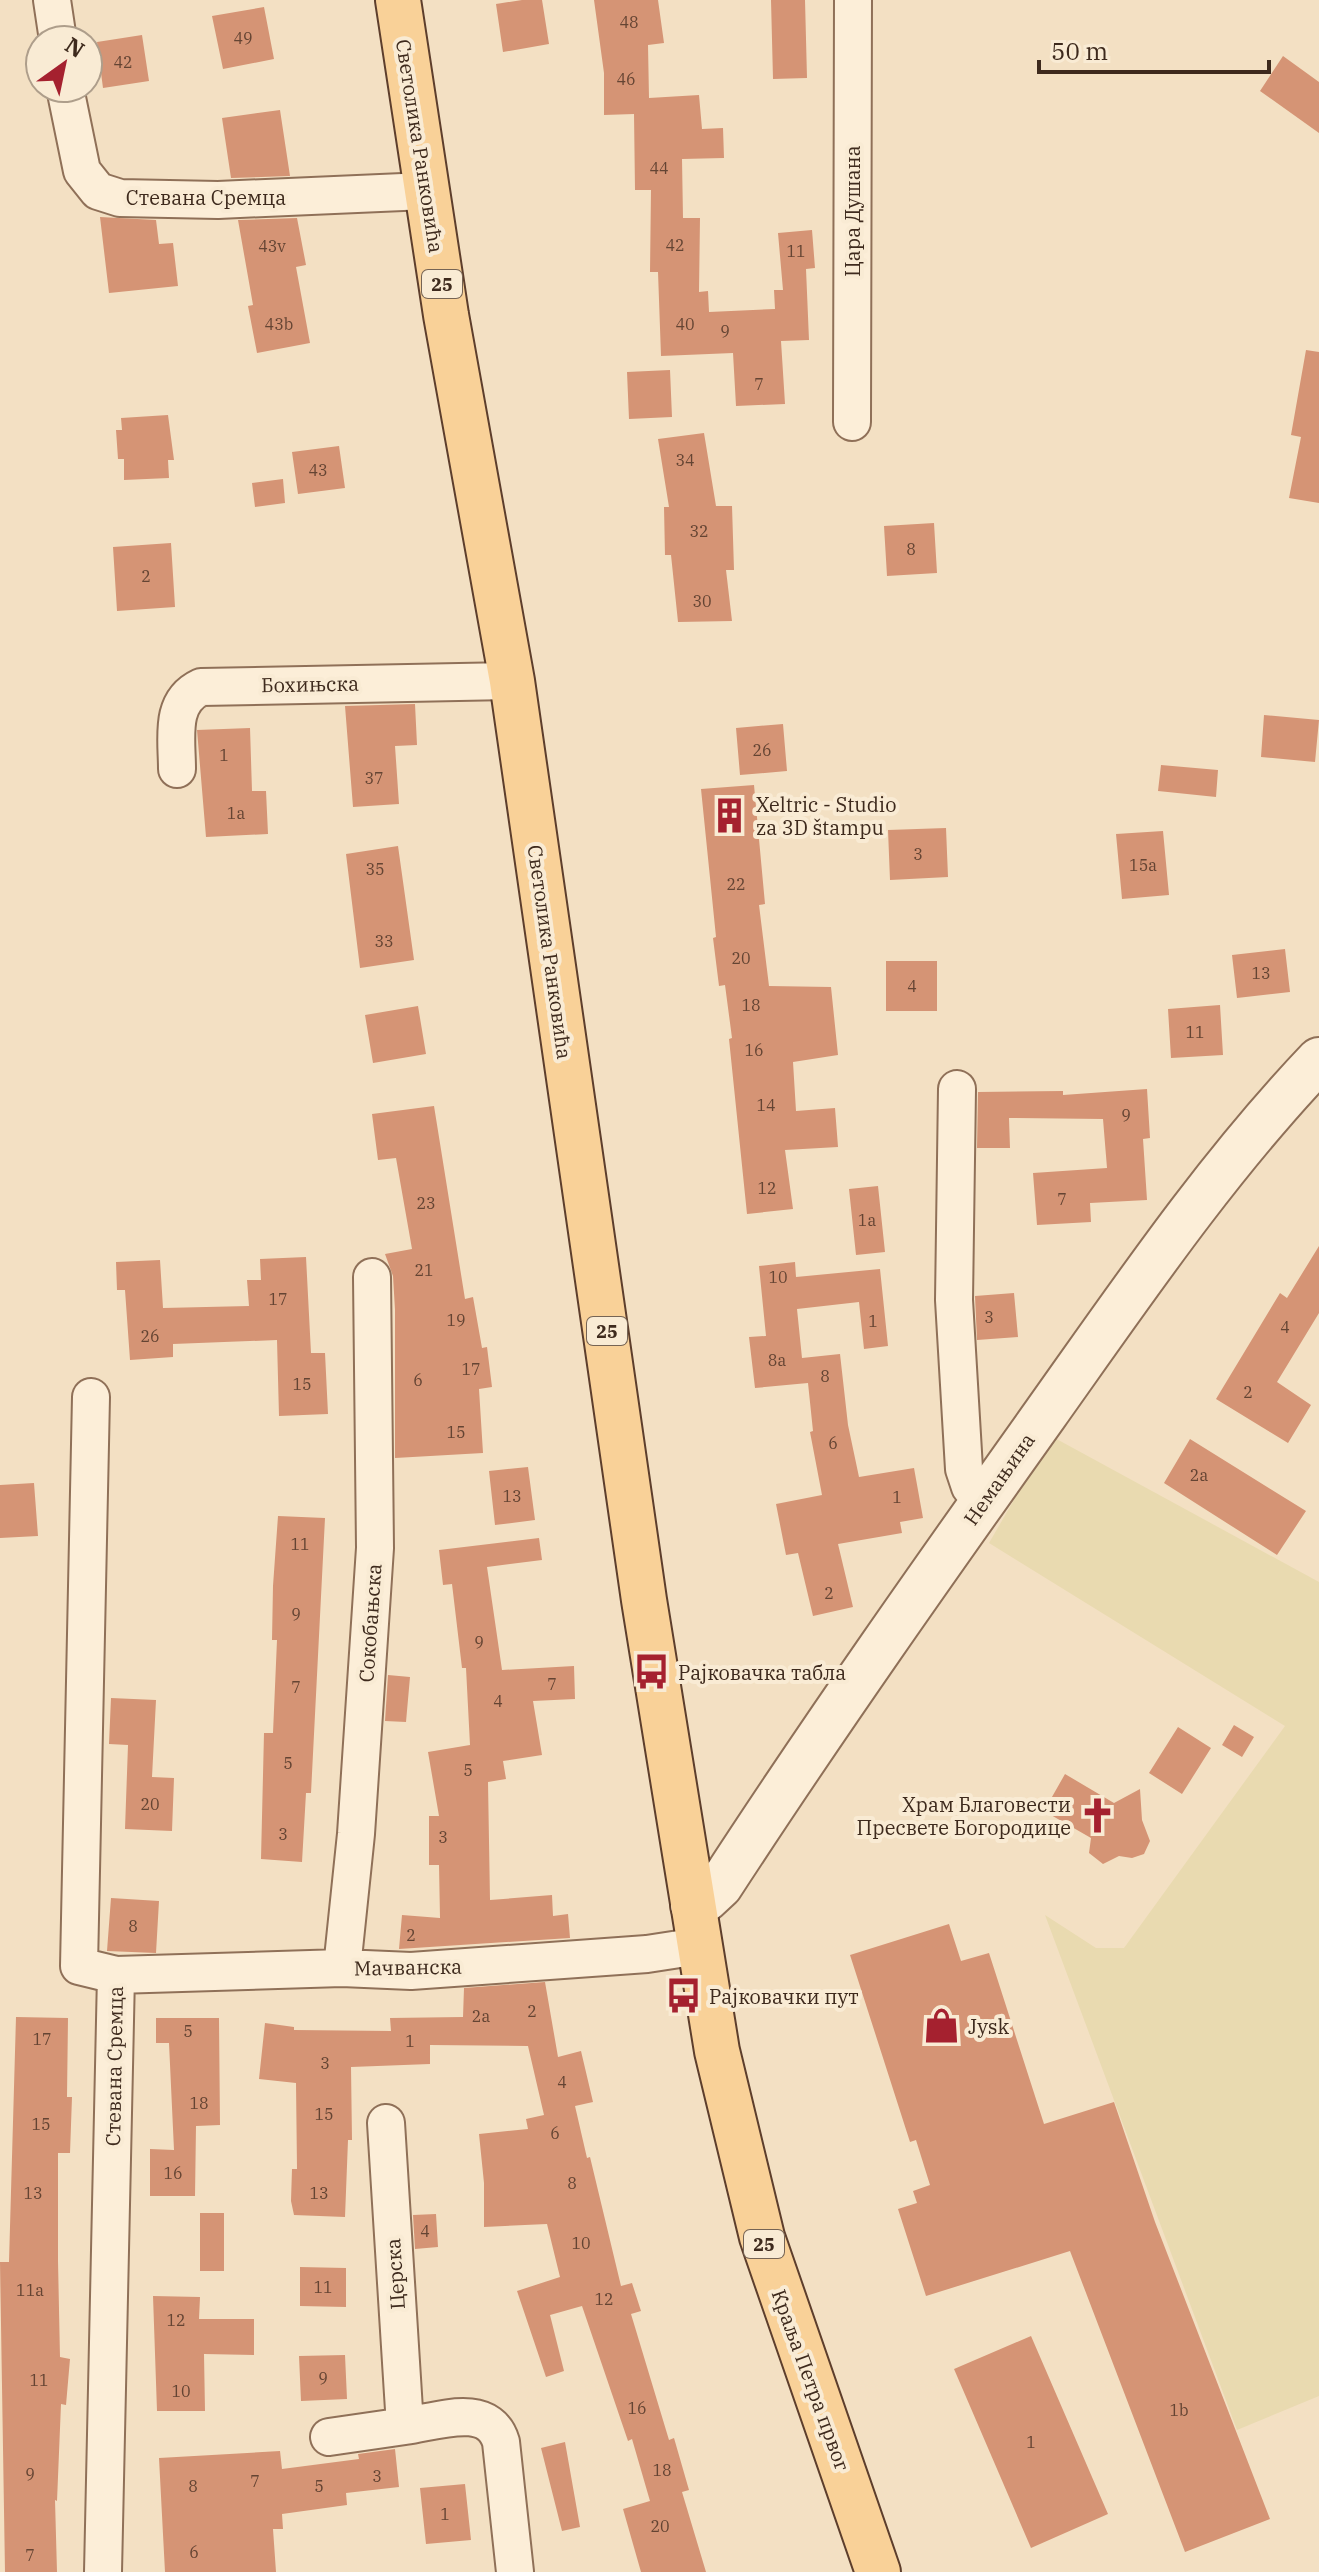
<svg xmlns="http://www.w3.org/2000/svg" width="1319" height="2572" viewBox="0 0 1319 2572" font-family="'IBM Plex Serif',serif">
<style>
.farmland{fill:#e9dab0}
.building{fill:#d59475}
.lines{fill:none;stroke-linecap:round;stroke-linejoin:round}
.minor-casing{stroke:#8f7058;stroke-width:40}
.tertiary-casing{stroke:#8f7058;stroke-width:48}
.primary-casing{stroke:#5d3e2c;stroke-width:48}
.minor{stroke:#fceed8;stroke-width:36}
.tertiary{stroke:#fceed8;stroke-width:44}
.primary{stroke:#f9d198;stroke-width:44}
.labels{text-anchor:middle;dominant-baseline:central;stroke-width:8;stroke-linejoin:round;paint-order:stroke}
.number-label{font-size:16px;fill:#644433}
.shield{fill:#f9ebd4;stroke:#766454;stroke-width:2}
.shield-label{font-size:18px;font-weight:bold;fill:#3e2a1d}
.street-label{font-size:20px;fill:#3e2a1d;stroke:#f9ebd4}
.poi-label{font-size:20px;fill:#3e2a1d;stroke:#f9ebd4;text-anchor:start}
</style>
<rect width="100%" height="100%" fill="#f3e0c3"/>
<path class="farmland" d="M1051,1436L1319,1582V2396L1237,2430L1045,1915L1096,1948H1124L1285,1726L989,1543Z"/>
<path class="building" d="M522,0H542L549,44L503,52L496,4Z
M594,0H658L664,43L648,45L649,98L699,95L702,129L723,128L724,158L682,159L683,218H700L699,292L708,291L709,312L775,309L774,290H783L778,233L812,230L815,268L806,269L809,340L781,341L785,404L736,406L733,353L661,356L658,272H650L651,190H635L634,114L604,115V73Z
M771,0H805L807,78L773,79Z
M264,7L274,59L223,69L212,16Z
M142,35L149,81L103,88L97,42Z
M1283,56L1319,82V133L1260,91Z
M280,110L290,176L231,178L222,118Z
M100,217L156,220L159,244L173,243L178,286L109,293Z
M297,218L306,265L296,267L310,343L257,353L248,306L253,305L238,220Z
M1306,350L1319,352V503L1289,498L1301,437L1291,435Z
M670,370L672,417L629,419L627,372Z
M168,415L174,460H168L169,478L124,480V459H118L116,430H122L121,418Z
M704,433L716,506H732L734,570H726L732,621L678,622L671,555H665L664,507H669L658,439Z
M339,446L345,488L298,494L292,452Z
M283,479L285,503L255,507L252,483Z
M934,523L937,573L887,576L884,526Z
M171,543L175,607L117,611L113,547Z
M415,704L417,745L395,746L399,804L353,807L345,706Z
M1264,715L1319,720L1315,762L1261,757Z
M783,724L787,771L740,775L736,728Z
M250,728L252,791H266L268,834L206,837L197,730Z
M1161,765L1218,770L1216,797L1158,791Z
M754,785L765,904L759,905L769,986L831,987L838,1055L793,1062L796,1111L835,1108L838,1147L785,1150L793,1209L747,1214L729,1039L732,1038L725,985L719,986L713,938L716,937L701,789Z
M946,828L948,877L890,880L888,830Z
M1163,831L1169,895L1122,899L1116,834Z
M398,846L414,960L360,968L346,854Z
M1285,949L1290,992L1237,998L1232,955Z
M886,961H937V1011H886Z
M1220,1005L1223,1055L1171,1058L1168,1009Z
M418,1006L426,1054L373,1063L365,1015Z
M1147,1089L1150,1138L1143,1139L1147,1200L1090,1203L1091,1222L1037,1225L1033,1173L1107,1168L1103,1119L1009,1118L1010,1148H977L978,1092L1063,1091V1095Z
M434,1106L465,1299L473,1297L482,1348L487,1347L492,1387L479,1389L483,1453L395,1458V1310L393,1276L385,1254L412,1249L396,1158L378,1160L372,1114Z
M878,1186L885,1252L856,1255L849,1189Z
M1319,1246V1313L1277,1382L1311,1405L1288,1443L1216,1399L1280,1293L1287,1298Z
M306,1257L311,1353H325L328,1414L279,1416L277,1340L173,1344V1357L130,1360L125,1290H117L116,1262L160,1260L163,1308L249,1306L247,1280H261L260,1259Z
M795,1262L796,1277L880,1269L888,1346L864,1349L859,1302L797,1309L802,1358L840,1354L848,1425L859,1477L914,1468L923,1518L900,1522L902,1533L838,1544L853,1607L813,1616L798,1553L786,1555L776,1504L822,1495L810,1432L813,1431L808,1383L755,1388L749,1337L766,1336L759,1266Z
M1014,1293L1018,1337L977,1340L975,1296Z
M1190,1439L1306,1511L1277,1555L1164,1483Z
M528,1467L535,1520L495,1525L489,1471Z
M34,1483L38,1536L0,1538V1485Z
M278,1516L325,1518L311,1793H306L302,1862L261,1859L264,1733H273L277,1640H272L273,1586Z
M539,1538L542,1560L487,1567L502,1670L574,1666L575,1699L533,1701L542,1755L503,1761L506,1779L488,1782L490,1900L552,1895L553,1916L568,1914L570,1938L399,1949L402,1915L440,1918L439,1865H429V1816H439L428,1752L470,1745L466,1668H462L452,1584L443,1585L439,1550Z
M388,1675L410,1677L406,1722L385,1721Z
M111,1698L156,1700L152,1777L174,1778L172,1831L125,1829L128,1745L109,1744Z
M1234,1725L1254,1737L1242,1757L1222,1745Z
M1178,1727L1211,1748L1182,1794L1149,1773Z
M1065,1774L1114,1803L1140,1789L1142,1820L1150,1841L1144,1854L1132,1858L1119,1856L1103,1864L1089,1853L1091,1838L1044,1811Z
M111,1898L159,1901L156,1953L107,1951Z
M949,1924L961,1961L989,1953L1044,2124L1114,2102L1155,2222L1270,2519L1185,2552L1070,2251L926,2296L898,2209L917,2203L913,2191L930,2185L916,2140L910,2142L850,1955Z
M545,1982L558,2057L581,2051L593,2102L575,2106L587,2158L590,2157L621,2286L632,2283L641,2311L631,2314L669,2440L674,2438L689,2490L682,2492L706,2572H641L623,2509L650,2501L632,2439L628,2441L582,2306L550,2315L564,2371L546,2377L517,2291L560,2277L547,2224L484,2227V2183L479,2134L528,2129L526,2119L544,2115L528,2046L430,2045V2064L351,2067L352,2140H348L345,2217L294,2215L291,2201L292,2169H297L296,2083L259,2079L265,2023L294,2027V2030L391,2031L390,2018L463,2017L464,1988Z
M16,2017L68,2018L67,2097H72L70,2153H58V2261L60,2357L70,2359L66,2405L61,2404L57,2501L55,2500L57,2572H5L0,2262H9Z
M156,2018H219L220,2125L196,2126L195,2196H150V2149L174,2150L169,2043H156Z
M200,2213H224V2271H200Z
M436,2214L438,2247L415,2249L413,2215Z
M300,2267L346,2268V2307L300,2306Z
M153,2296L200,2297L199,2319H254V2355L204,2354L205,2411H157Z
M1031,2336L1108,2514L1031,2548L954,2369Z
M345,2355L347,2399L301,2401L299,2356Z
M565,2442L580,2527L562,2531L541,2448Z
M395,2449L399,2487L346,2493L347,2505L282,2514L283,2529H273L276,2572H165L159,2458L280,2451L282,2469L359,2459L358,2454Z
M465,2484L471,2540L426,2544L420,2488Z"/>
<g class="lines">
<defs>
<path id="minor" d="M52,0L58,40
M65,88L82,171L98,191L120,198L218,200L426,191
M852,422L853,0
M177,769C177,738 169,702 201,687L512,681
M957,1089L954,1300L964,1469L970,1487L983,1501
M91,1397L79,1966L116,1975L342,1968L411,1971L647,1954L699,1946
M342,1968L356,1834L375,1548L372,1277
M386,2123L405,2426C436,2422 489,2401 501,2442L515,2572
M329,2437L405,2426
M103,2572L116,1975"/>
<path id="tertiary" d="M693,1905L706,1899L720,1886C824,1726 935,1569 1046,1413C1132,1292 1216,1168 1319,1060"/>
<path id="primary" d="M398,0L446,315L512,681L644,1600L717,2051L762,2237L878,2572"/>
</defs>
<use href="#minor" class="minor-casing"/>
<use href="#tertiary" class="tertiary-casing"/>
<use href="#primary" class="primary-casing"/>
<use href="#minor" class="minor"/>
<use href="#tertiary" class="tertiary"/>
<use href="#primary" class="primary"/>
</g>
<defs>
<symbol id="building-bare" viewBox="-9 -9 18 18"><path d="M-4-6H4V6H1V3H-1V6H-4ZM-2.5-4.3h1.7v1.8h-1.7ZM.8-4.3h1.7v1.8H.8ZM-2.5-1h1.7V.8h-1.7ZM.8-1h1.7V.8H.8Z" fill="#a5212f" stroke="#f9ebd4" stroke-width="2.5" paint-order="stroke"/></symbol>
<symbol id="bus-bare" viewBox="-9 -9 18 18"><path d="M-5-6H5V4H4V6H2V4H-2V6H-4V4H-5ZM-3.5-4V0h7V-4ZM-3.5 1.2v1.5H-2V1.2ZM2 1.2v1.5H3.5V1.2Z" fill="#a5212f" stroke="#f9ebd4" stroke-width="2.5" paint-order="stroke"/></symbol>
<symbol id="church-bare" viewBox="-9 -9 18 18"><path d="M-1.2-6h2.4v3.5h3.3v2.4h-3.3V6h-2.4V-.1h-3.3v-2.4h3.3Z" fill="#a5212f" stroke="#f9ebd4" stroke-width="2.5" paint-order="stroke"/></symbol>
<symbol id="shop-bare" viewBox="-9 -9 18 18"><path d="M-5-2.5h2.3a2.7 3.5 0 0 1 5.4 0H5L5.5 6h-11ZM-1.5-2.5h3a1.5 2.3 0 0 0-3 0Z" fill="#a5212f" stroke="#f9ebd4" stroke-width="2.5" paint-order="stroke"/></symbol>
</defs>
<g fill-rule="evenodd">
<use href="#building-bare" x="704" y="790" width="51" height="51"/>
<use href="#bus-bare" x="626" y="1646" width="51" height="51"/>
<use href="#church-bare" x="1072" y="1790" width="51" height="51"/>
<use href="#bus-bare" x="658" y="1970" width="51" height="51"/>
<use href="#shop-bare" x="916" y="2000" width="51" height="51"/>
</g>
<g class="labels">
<g class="number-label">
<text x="629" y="22">48</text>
<text x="243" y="38">49</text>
<text x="123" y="62">42</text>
<text x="626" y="79">46</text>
<text x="659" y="168">44</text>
<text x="675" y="245">42</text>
<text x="272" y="246">43v</text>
<text x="796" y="251">11</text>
<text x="279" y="324">43b</text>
<text x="685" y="324">40</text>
<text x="725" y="331">9</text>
<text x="759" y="384">7</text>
<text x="685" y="460">34</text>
<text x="318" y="470">43</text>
<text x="699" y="531">32</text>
<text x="911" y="549">8</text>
<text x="146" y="576">2</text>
<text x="702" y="601">30</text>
<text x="762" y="750">26</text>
<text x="224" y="755">1</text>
<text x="374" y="778">37</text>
<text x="236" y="813">1a</text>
<text x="918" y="854">3</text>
<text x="1143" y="865">15a</text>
<text x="375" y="869">35</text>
<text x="736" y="884">22</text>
<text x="384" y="941">33</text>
<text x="741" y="958">20</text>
<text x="1261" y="973">13</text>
<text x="912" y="986">4</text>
<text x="751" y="1005">18</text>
<text x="1195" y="1032">11</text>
<text x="754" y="1050">16</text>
<text x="766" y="1105">14</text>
<text x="1126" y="1115">9</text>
<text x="767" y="1188">12</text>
<text x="1062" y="1199">7</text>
<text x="426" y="1203">23</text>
<text x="867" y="1220">1a</text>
<text x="424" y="1270">21</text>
<text x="778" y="1277">10</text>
<text x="278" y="1299">17</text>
<text x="989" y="1317">3</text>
<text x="456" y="1320">19</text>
<text x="873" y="1321">1</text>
<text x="1285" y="1327">4</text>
<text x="150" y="1336">26</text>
<text x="777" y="1360">8a</text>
<text x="471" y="1369">17</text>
<text x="825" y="1376">8</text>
<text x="418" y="1380">6</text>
<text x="302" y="1384">15</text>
<text x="1248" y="1392">2</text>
<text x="456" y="1432">15</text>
<text x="833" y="1443">6</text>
<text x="1199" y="1475">2a</text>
<text x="512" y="1496">13</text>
<text x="897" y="1497">1</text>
<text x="300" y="1544">11</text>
<text x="829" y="1593">2</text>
<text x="296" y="1614">9</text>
<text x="479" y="1642">9</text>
<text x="552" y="1684">7</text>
<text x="296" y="1687">7</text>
<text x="498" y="1701">4</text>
<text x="288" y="1763">5</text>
<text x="468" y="1770">5</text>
<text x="150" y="1804">20</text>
<text x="283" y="1834">3</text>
<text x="443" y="1837">3</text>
<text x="133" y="1926">8</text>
<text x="411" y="1935">2</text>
<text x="532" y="2011">2</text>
<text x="481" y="2016">2a</text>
<text x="188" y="2031">5</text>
<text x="42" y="2039">17</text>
<text x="410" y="2041">1</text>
<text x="325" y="2063">3</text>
<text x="562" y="2082">4</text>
<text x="199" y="2103">18</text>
<text x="324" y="2114">15</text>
<text x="41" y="2124">15</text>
<text x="555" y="2133">6</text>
<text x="173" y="2173">16</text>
<text x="572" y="2183">8</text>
<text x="33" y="2193">13</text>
<text x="319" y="2193">13</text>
<text x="425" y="2231">4</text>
<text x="581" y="2243">10</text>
<text x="323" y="2287">11</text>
<text x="30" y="2290">11a</text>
<text x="604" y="2299">12</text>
<text x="176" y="2320">12</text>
<text x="323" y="2378">9</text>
<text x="39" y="2380">11</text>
<text x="181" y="2391">10</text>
<text x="637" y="2408">16</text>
<text x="1179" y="2410">1b</text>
<text x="1031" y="2442">1</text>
<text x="662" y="2470">18</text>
<text x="30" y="2474">9</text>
<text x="377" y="2476">3</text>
<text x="255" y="2481">7</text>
<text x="193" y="2486">8</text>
<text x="319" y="2486">5</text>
<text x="445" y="2514">1</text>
<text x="660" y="2526">20</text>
<text x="194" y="2552">6</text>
<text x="30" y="2555">7</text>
</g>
<g class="shield">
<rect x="422" y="270" width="40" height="28" rx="6"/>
<rect x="587" y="1317" width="40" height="28" rx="6"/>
<rect x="744" y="2230" width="40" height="28" rx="6"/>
</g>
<g class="shield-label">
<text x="442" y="284">25</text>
<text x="607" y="1331">25</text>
<text x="764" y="2244">25</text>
</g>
<g class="street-label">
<text transform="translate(420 146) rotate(81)">Светолика Ранковића</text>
<text x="206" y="197">Стевана Сремца</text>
<text transform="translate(852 211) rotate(-90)">Цара Душана</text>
<text transform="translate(310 684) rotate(-1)">Бохињска</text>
<text transform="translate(550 952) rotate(82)">Светолика Ранковића</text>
<text transform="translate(999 1479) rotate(-55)">Немањина</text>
<text transform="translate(370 1623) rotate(-86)">Сокобањска</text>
<text transform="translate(408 1967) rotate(-1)">Мачванска</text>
<text transform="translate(114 2066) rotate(-89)">Стевана Сремца</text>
<text transform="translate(395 2274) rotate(-94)">Церска</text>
<text transform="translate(811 2380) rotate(70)">Краља Петра првог</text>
</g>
<g class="poi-label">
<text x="756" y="804">Xeltric - Studio<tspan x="756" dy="23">za 3D štampu</tspan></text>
<text x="678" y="1672">Рајковачка табла</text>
<text x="1071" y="1804" text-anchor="end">Храм Благовести<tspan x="1071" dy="23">Пресвете Богородице</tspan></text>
<text x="709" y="1996">Рајковачки пут</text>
<text x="968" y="2026">Jysk</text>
</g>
</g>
<g transform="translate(64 64) rotate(33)"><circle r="38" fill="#f9ebd4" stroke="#ae9e8b" stroke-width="2"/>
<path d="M0-6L14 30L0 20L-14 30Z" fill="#a5212f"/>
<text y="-12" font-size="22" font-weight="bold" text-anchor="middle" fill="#3e2a1d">N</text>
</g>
<path d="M1039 60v12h230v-12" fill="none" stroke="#3e2a1d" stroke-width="4"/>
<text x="1051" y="60" font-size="24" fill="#3e2a1d" stroke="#f9ebd4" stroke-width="6" paint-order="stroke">50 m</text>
</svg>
